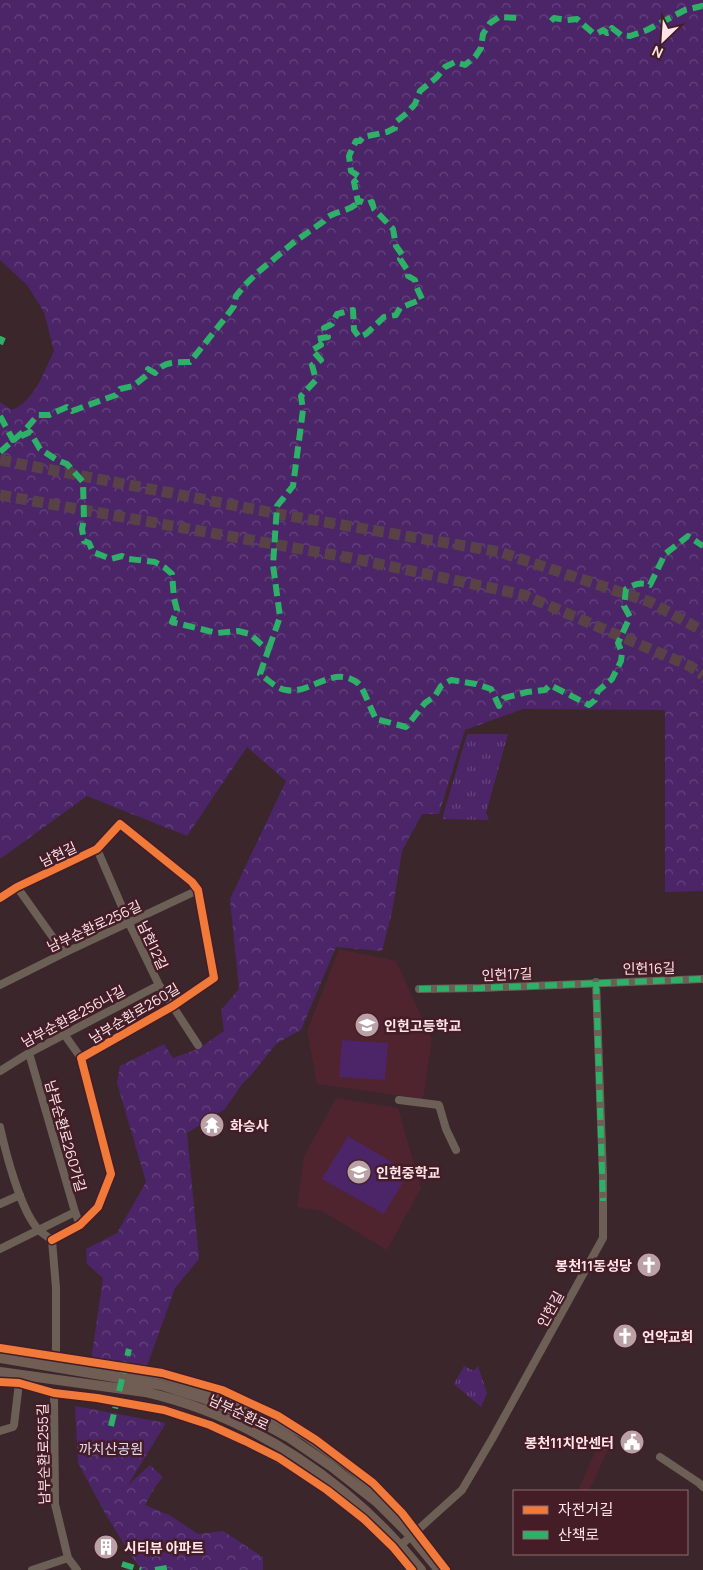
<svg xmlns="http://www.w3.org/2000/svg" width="703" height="1570" viewBox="0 0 703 1570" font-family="Manrope,'Noto Sans KR',sans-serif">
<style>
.built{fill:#4f242e}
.grass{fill:#4b2568}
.forest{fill:url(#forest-crowns)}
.park{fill:url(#park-tufts)}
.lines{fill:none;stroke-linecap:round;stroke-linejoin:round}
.highway-tunnel{stroke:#584247;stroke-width:11;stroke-dasharray:11 5.5;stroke-linecap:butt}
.minor{stroke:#6c5f56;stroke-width:8}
.major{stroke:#705d54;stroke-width:10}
.quiet{stroke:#2db169;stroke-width:6;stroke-dasharray:12 6;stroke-linecap:butt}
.cycleway-casing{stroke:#441d27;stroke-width:11}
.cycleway{stroke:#f17a3a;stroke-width:8}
.labels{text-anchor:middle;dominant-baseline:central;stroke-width:5;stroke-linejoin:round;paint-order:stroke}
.street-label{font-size:14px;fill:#fee3e7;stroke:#441d27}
.poi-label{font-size:14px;font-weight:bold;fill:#fee3e7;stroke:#441d27;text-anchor:start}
.park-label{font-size:14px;fill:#e4d9f2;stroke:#441d27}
</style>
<defs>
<pattern id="forest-crowns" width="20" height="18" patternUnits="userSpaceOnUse" patternTransform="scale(1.25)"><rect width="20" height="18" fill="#4b2568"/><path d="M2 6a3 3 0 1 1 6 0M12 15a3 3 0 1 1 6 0" fill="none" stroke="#66447e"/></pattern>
<pattern id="park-tufts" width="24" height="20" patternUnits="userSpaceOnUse" patternTransform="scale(1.25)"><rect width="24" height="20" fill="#4b2568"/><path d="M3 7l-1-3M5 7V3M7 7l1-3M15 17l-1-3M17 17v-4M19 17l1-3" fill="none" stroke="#66447e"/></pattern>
</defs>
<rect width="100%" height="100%" fill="#3b262b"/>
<path class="built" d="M339,949L396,961L432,1039L423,1099L317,1084L307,1031Z
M336,1098L398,1108L421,1188L387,1250L322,1211L297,1207L304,1156Z
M601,1438L611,1443L589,1491H578Z"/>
<path class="grass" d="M342,1040L388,1043L385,1080L339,1077Z
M348,1136L400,1167L403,1182L384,1214L322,1179Z"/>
<path class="forest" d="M0,0H703V891L665,892V710L523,709L465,730L439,814H422L402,851L392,912L382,951L336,947L301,1030L277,1043L251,1075L242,1084L225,1109L187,1133L199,1259L175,1288L141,1383L89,1375L103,1278L87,1264L86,1249L117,1233L146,1182L117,1083L120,1066L164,1044L173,1058L198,1049L224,1031L221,1010L239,989L230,899L286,781L247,747L187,836L87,796L0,859V402L12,410C35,401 44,371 54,351L44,312L27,285L0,260Z
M75,1406L166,1423L128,1485L150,1465L163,1477L155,1487L145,1505L171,1516L198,1534L223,1531L263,1557V1570H142L132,1557L106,1515L78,1463Z"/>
<path class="park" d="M467,734H508L486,813L489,820L442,819Z
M464,1366L474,1371L478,1366L487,1393L481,1407L454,1384Z"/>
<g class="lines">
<path class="highway-tunnel" d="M0,460L284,515L500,552L650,602L703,631
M0,495L351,558L524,595L690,666L703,675"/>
<path class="minor" d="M97,849L129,923L159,985L198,1045
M17,887L64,953
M0,898L17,887L97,849L120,824L192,882L198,890L214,978L173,1006L81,1058L111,1174L98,1207L80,1225L52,1240
M0,985L64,953L198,890
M419,989L481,988L703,979
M64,1034L81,1058
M29,1053L75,1212L80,1225
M0,1071L29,1053L159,985
M399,1100L439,1105L446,1129L456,1150
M0,1127C6,1154 20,1208 37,1228C41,1233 47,1236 52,1240L56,1288V1360
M0,1204L20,1195
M0,1249L75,1212
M0,1358L15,1352L91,1366L162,1376L235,1401L274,1419L305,1436L348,1467L390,1503L401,1515L407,1530
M6,1374C34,1393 64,1394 96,1398C119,1401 142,1404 164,1409C184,1414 205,1423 224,1432C297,1464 360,1508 412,1570
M54,1393L55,1504L68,1558L77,1570
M0,1431L13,1427L14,1425L19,1383
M660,1457L699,1483L703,1487
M401,1545L462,1490L492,1439L603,1238V1176L596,982
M32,1570L68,1558"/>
<path class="major" d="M0,1358L161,1385L205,1399L261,1422L290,1438L331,1466L377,1502L412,1537L439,1570
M0,1372L145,1392C254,1417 352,1484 421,1570"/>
<path class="quiet" d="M551,21L554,18L567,20L577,19L593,33H598L603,30L607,33L611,32L612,28L621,35L630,36L647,30L685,10L702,6L703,7
M0,344L3,337
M0,416L13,440L30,432L40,449L57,460L67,464L83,482L84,519L82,529L84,541L89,543L93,552L111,559L122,556L129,559L155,562L164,567L172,574L174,598L177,610L172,622L217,633L238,631L250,634L264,647L269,648L260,674C267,679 277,689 286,690C311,695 334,663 359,684C363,688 372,712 376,719L406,727L425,703L435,696L441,686L451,680L476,684L491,689L499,706L504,698L527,692L545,690L550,685L589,705L595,700L598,691L612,679L621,661L622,653L618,643L630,617L624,606L626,589C634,584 641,582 650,585L665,554L688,536L703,546
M0,452L24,431L38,415H49L67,407L72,411L116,395L120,389L133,386L147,375L148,369L155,373C163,361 178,362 190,362L226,317L234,306L236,296L245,285L257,273L293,243L324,221C332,210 349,213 358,202
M269,648L280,617L273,565L277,506L293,486L303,410L301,396L316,380L312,365L321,360L312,350L321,345L316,339L328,337L324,328L332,324L337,314L353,310L354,330L359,337L366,334L384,317L396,315L400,308L422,299L416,286L415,280L408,276V271L400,259L403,256L396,246L393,229L374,209L372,202L367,204L360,201L358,202L354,182L360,177L351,171L349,156L356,141H360L363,137L387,132L395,128L397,121L407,113L415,104L420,91L437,77L445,67L455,62L465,65L475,57L481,48L483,34L490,23L499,17L520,18
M596,982L603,1201
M419,989L481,988L703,979
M111,1426L129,1349
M122,1564L141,1570
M155,1570L167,1568L170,1570"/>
<defs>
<path id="cycleway" d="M0,898L17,887L97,849L120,824L192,882L198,890L214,978L173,1006L81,1058L111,1174L98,1207L80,1225L52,1240
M0,1348L162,1373L222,1390L278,1416L316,1440L373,1483L402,1513L446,1570
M0,1382L19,1383L54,1393L97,1398L164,1410L210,1425L245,1441L279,1458L327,1490L364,1519L393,1547L412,1570"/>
</defs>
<use href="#cycleway" class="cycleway-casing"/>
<use href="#cycleway" class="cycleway"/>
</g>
<defs>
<symbol id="school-disc" viewBox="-11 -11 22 22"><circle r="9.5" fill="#baa1a5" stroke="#441d27"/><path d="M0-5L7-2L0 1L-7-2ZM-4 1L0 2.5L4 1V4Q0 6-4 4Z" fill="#fff"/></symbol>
<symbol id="temple-disc" viewBox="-11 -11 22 22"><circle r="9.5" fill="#baa1a5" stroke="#441d27"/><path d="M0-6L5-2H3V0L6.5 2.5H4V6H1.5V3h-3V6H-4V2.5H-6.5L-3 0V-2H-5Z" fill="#fff"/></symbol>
<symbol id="church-disc" viewBox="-11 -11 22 22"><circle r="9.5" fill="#baa1a5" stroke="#441d27"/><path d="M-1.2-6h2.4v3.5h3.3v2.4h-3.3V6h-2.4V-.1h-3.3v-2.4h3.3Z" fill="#fff"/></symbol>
<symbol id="civic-disc" viewBox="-11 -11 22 22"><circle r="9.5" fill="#baa1a5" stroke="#441d27"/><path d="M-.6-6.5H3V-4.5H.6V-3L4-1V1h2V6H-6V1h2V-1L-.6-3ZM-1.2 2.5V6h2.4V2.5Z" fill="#fff"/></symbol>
<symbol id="building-disc" viewBox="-11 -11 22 22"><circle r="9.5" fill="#baa1a5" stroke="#441d27"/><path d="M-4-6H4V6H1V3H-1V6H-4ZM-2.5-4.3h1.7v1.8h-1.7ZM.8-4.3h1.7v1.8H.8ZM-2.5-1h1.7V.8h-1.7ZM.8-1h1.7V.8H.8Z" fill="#fff"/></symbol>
</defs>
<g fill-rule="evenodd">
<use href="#school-disc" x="353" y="1011" width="28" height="28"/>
<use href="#temple-disc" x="198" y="1111" width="28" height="28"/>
<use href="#school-disc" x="345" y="1158" width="28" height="28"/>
<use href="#church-disc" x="635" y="1251" width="28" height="28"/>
<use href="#church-disc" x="611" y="1322" width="28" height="28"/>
<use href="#civic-disc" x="618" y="1428" width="28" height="28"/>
<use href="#building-disc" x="92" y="1533" width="28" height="28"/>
</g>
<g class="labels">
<g class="street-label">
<text transform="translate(58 854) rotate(-25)">남현길</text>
<text transform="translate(94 926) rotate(-25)">남부순환로256길</text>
<text transform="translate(153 945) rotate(65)">남현12길</text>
<text transform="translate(649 968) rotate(-1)">인헌16길</text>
<text transform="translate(507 974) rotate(-2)">인헌17길</text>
<text transform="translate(134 1013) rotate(-31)">남부순환로260길</text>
<text transform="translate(73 1016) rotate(-28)">남부순환로256나길</text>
<text transform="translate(66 1136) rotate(74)">남부순환로260가길</text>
<text transform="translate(550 1309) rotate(-61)">인헌길</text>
<text transform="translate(239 1412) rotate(25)">남부순환로</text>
<text transform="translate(43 1454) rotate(-91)">남부순환로255길</text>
</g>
<g class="poi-label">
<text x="384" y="1025">인헌고등학교</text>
<text x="230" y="1125">화승사</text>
<text x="376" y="1172">인헌중학교</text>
<text x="632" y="1265" text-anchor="end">봉천11동성당</text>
<text x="642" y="1336">언약교회</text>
<text x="614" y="1442" text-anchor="end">봉천11치안센터</text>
<text x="124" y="1547">시티뷰 아파트</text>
</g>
<g class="park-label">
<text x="111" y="1448">까치산공원</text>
</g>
</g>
<rect x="513" y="1490" width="175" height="65" fill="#441d27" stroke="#8e6c74"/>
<rect x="523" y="1506" width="25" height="8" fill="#f17a3a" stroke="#8e6c74"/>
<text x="558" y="1515" font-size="15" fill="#fee3e7">자전거길</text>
<rect x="523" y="1531" width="25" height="8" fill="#2db169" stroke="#8e6c74"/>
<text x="558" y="1540" font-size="15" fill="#fee3e7">산책로</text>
<g transform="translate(663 40) rotate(205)" stroke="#441d27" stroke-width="4" paint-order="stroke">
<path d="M0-4L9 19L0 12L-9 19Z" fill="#fee3e7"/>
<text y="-8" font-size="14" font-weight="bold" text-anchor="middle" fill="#fee3e7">N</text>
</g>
</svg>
